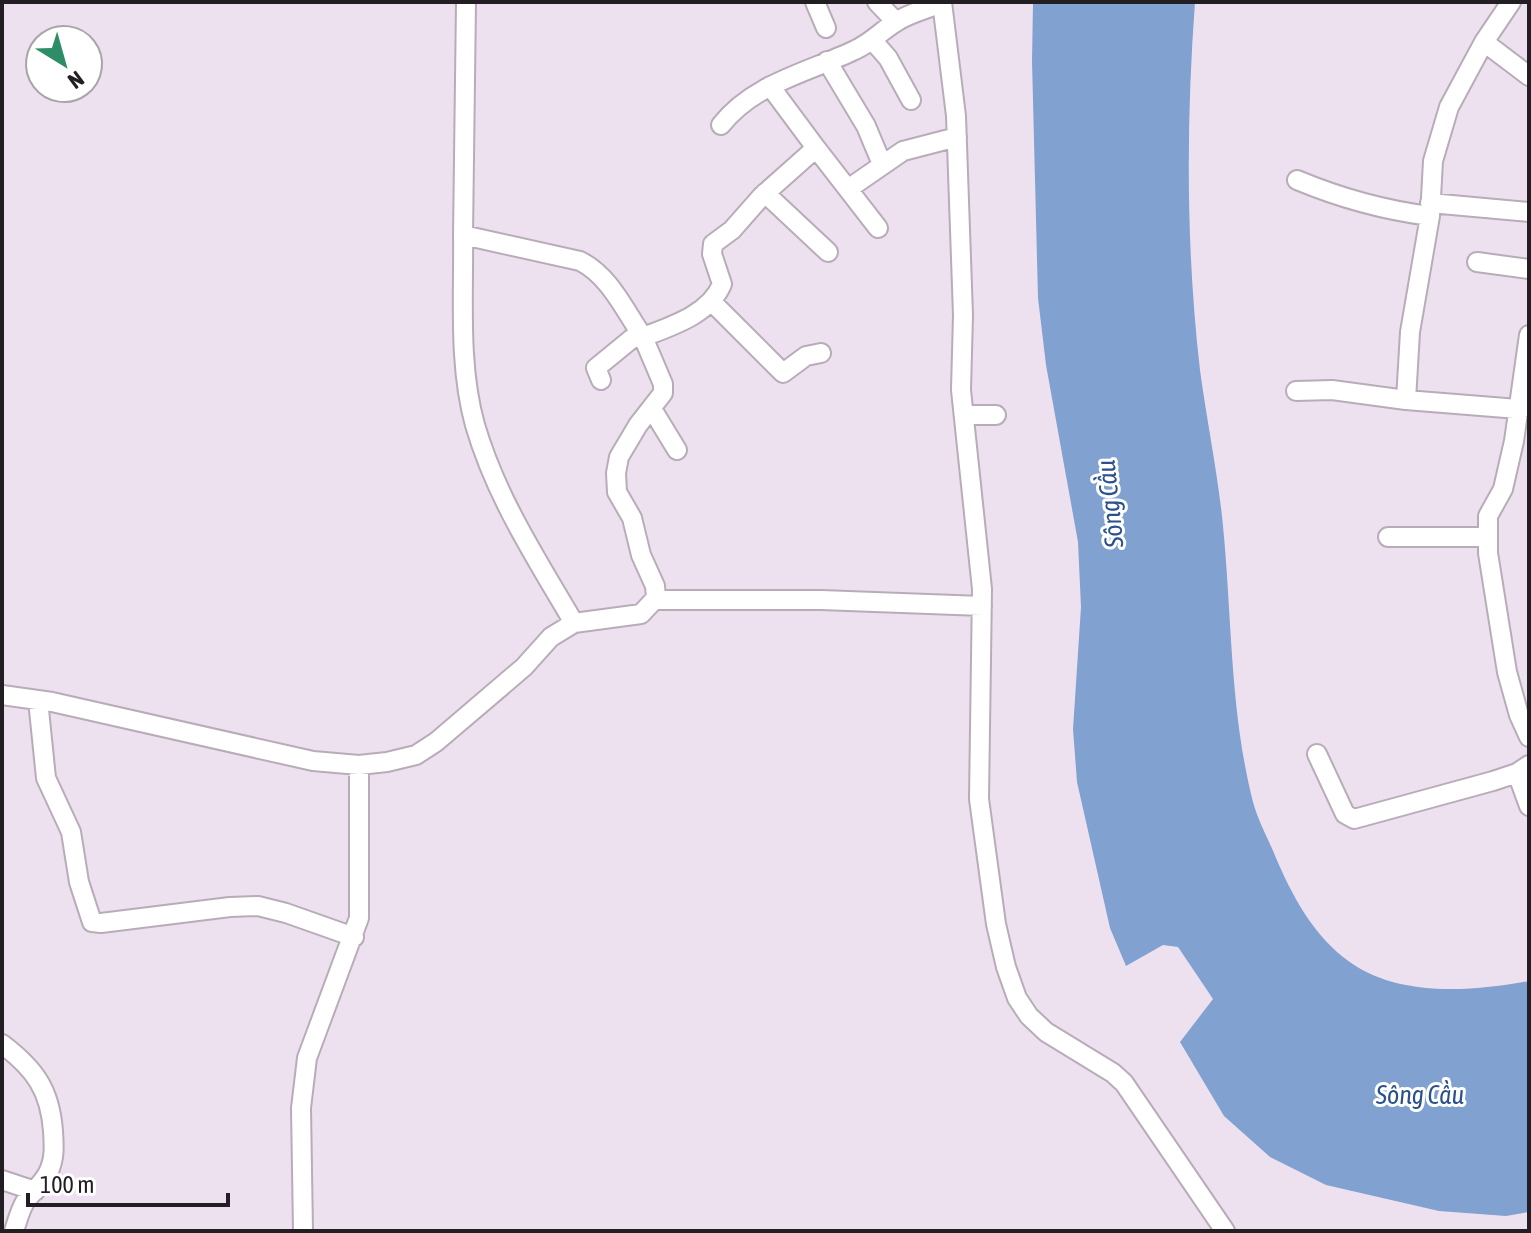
<svg xmlns="http://www.w3.org/2000/svg" width="1531" height="1233" viewBox="0 0 1531 1233" font-family="'Asap Condensed',sans-serif">
<style>
.water{fill:#81a1d0}
.lines{fill:none;stroke-linecap:round;stroke-linejoin:round}
.minor-casing{stroke:#b8acb9;stroke-width:22}
.minor{stroke:#fff;stroke-width:18}
.labels{text-anchor:middle;dominant-baseline:central;stroke-width:6;stroke-linejoin:round;paint-order:stroke}
.water-label{font-size:26px;font-style:italic;fill:#2a518d;stroke:#fff}
</style>
<rect width="100%" height="100%" fill="#eee1ef"/>
<path class="water" d="M1033,2H1195C1186,124 1186,249 1200,370C1207,422 1218,474 1223,526C1232,618 1230,712 1253,802C1258,821 1269,840 1276,858C1292,895 1311,931 1343,957C1393,998 1470,992 1529,981V1212L1506,1216L1439,1211L1326,1185L1270,1157L1224,1116L1180,1042L1213,999L1178,947L1163,945L1126,966L1110,928L1077,782L1073,729L1081,607L1078,542L1046,365L1038,298L1032,61Z"/>
<g class="lines">
<defs>
<path id="minor" d="M466,2L463,235L580,261C610,276 625,311 643,337C672,326 710,314 722,284L712,254L713,244L732,230L762,196L816,148L770,86
M815,2L826,28
M877,2L896,22
M942,2L956,116L963,315L961,390L982,589L979,799L996,924L1006,967L1017,998L1029,1016L1046,1032L1113,1073L1124,1083L1225,1231
M873,41L888,58L911,100
M1484,42L1529,76
M827,61L866,126L879,157
M721,125C754,83 809,72 855,50C871,43 881,31 896,22C909,13 927,9 942,3
M816,148L878,228
M1297,180C1340,198 1383,210 1430,216
M848,189L903,151L957,137
M765,193L828,252
M1430,203L1529,212
M463,235C464,297 458,364 475,425C496,497 536,558 574,623
M1477,262L1529,269
M711,301L783,373L806,356L821,353
M1529,335L1514,441L1503,489L1488,516V553L1507,672L1519,715L1529,737
M601,380L596,368L640,332
M1296,391L1332,390L1406,400L1518,409L1529,407
M1406,400L1410,332L1430,216L1433,161L1449,107L1484,42L1511,2
M652,409L677,450
M964,415H996
M1388,537H1488
M654,600H821L982,606
M2,695L52,702L313,761L359,765L387,762L416,755L436,742L524,667L551,637L574,623L641,614L656,598L655,586L641,555L632,518L617,492L616,473L619,457L638,425L663,393V384L643,337
M38,700L46,778L71,832L79,882L92,922L101,923L230,907L258,906L286,913L354,937
M1317,754L1345,814L1354,819L1493,781L1517,773L1529,765
M1517,773L1529,806
M2,1044C35,1069 50,1090 53,1131C54,1146 55,1159 48,1173C42,1184 32,1192 25,1202C20,1210 17,1222 14,1231
M2,1180L35,1191
M303,1231L301,1108L307,1058L359,918V765"/>
</defs>
<use href="#minor" class="minor-casing"/>
<use href="#minor" class="minor"/>
</g>
<g class="labels">
<g class="water-label">
<text transform="translate(1110 504) rotate(-96)">Sông Cầu</text>
<text x="1420" y="1095">Sông Cầu</text>
</g>
</g>
<rect width="1531" height="1233" fill="none" stroke="#221e23" stroke-width="8"/>
<g transform="translate(64 64) rotate(143)"><circle r="38" fill="#ffffff" stroke="#a7a5a7" stroke-width="2"/>
<path d="M0-6L14 30L0 20L-14 30Z" fill="#2d8d66"/>
<text y="-12" font-size="22" font-weight="bold" text-anchor="middle" fill="#221e23">N</text>
</g>
<path d="M28 1193v12h200v-12" fill="none" stroke="#221e23" stroke-width="4"/>
<text x="40" y="1193" font-size="24" fill="#221e23" stroke="#ffffff" stroke-width="6" paint-order="stroke">100 m</text>
</svg>
